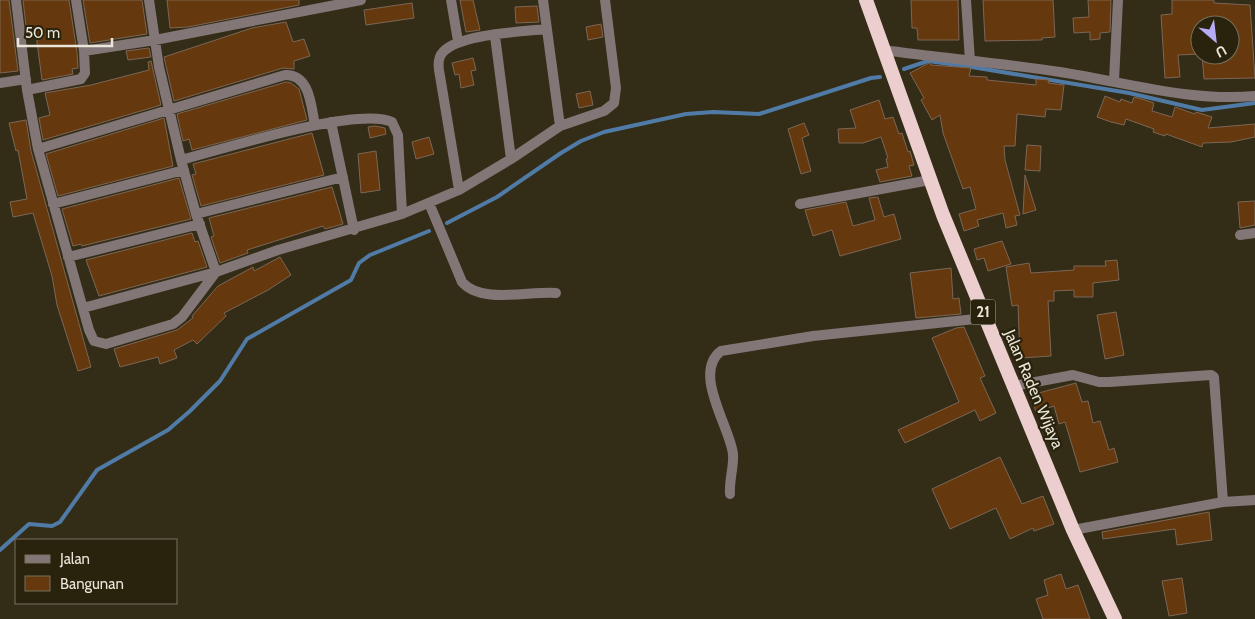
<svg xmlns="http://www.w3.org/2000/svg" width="1255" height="619" viewBox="0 0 1255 619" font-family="Cabin,sans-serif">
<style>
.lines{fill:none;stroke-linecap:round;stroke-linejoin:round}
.stream{stroke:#517ba7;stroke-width:4}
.building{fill:#65390d;stroke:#7c6656}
.minor{stroke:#837676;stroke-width:10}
.trunk{stroke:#eccece;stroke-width:14}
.labels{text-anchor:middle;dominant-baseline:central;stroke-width:4.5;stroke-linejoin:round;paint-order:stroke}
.shield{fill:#29220c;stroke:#b0ab9c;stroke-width:1}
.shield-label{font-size:15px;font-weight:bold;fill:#eae6d9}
.street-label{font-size:16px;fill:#eae6d9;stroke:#29220c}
</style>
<rect width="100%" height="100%" fill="#332c16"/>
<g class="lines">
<path class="stream" d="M904,69L928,61L972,67L1129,93L1202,110L1255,103
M447,223L497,197L561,153L581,141L604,132L686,114L713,112L759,114L871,78L880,77
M0,550L29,524L52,526L60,522L97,470L168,430L190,411L220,381L247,339L351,280L359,263L370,255L429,231"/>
</g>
<path class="building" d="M0,0H9L18,71L0,73Z
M23,0H69L77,52L78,68L72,69L73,74L42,80L36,34L27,35Z
M83,0H142L147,34L90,43Z
M167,0H299V5L188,27L170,28Z
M460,0H473L480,30L466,32Z
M911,0H958L959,40H918L917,28H912Z
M983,0H1053L1055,37L1042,38V40L985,41Z
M1088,0H1111L1110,32L1100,33V39L1090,40V32L1074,33L1073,18L1089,17Z
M1172,0H1214V3L1250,5L1255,78L1204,79L1202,55H1230V25H1200V54L1178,55L1180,77L1165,78L1161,15L1172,14Z
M412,3L414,18L366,25L364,10Z
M537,6L539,22L516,23L515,7Z
M286,22L293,42L304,39L310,56L294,61V69L283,68L174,101L164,57L252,28Z
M601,24L603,37L588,40L586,27Z
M149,48L151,57L128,60L126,51Z
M473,58L476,70L471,71L474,85L461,88L459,74L455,75L452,63Z
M151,61L161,105L43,140L39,118L50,115L45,93L91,85L149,70L148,62Z
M929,63L931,65L971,68L969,76L987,77V80L1036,85V79L1049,80L1048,83L1064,85L1061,110L1046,109L1045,117L1017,114L1015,146H1004L1005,160L1020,215L1015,216L1017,225L1006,228L1003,213L977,220L979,226L964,231L959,214L976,209L970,187L963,189L943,133L940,115L932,120L921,100L924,98L910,73Z
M286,82L291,83L299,89L307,120L192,150L189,139L183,141L177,114Z
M590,91L593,105L579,108L576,94Z
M1105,96L1120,102L1121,99L1132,103L1134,97L1145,100L1154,103L1152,111L1172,117L1175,107L1195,114L1196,112L1212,117L1208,128L1255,124V137L1231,142L1203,143L1202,147L1166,134L1165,136L1153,132L1154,129L1126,119L1124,125L1111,122L1097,117Z
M879,100L885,119L893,117L899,134L902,133L908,152L910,151L914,165L909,166L912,176L880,182L876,170L888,167L886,159L888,158L881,137L863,143H839L838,129L856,128L850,110Z
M164,118L173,166L58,196L46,154Z
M26,120L31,151L91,367L78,371L57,305L52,276L33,213L13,217L10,202L27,199L18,150L16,151L9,123Z
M804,123L809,135L802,138L811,171L801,174L788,129Z
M375,126L385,128L386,134L370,138L368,127Z
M312,133L324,175L201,206L192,175L196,174L193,164Z
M429,137L434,154L416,159L412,142Z
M1027,145L1041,146L1040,171L1025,170Z
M376,151L380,190L361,193L358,154Z
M1025,175L1036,210L1023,214Z
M179,178L191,219L82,246L81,244L73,246L62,209Z
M332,187L343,224L325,229L323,226L247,250L248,253L220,263L211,237L214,236L209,218Z
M878,197L884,217L894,214L901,239L840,256L832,230L813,236L805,210L846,202L853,226L875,220L869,198Z
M1255,201V225L1240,228L1238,202Z
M192,233L195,242L198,241L207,267L99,296L86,260Z
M1002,241L1011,264L988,271L984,258L977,260L974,249Z
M280,257L291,275L268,290L224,313L226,316L197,344L193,340L174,350L177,358L160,364L158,357L120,367L114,349L177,330L193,318L192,316L218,286L253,267L254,271Z
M1117,260L1119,280L1093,283V297H1074V290L1054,291V301H1048L1051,356L1020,358L1018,305L1012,306L1006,267L1029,263L1031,273L1074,270V266H1106L1105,261Z
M951,268L953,299L959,298L961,314L916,318L910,273Z
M1116,312L1124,355L1105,359L1097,315Z
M964,327L985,376L980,378L996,413L980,421L975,410L905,443L898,430L959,402L932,338L956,328Z
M1076,383L1082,402L1088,401L1093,423L1100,421L1109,450L1114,448L1118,462L1080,472L1065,422L1059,424L1054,406L1036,412L1031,395Z
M1000,457L1022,504L1043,496L1054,524L1034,531L1033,528L1010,539L996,508L950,529L932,489Z
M1209,512L1212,540L1177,545L1175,529L1103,539L1102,532Z
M1061,574L1066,589L1078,585L1090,619H1043L1036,599L1048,595L1044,580Z
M1182,578L1187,613L1169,616L1162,581Z"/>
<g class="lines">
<path class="minor" d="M16,0L27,90L38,149L89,330L94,341L106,344L173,324L182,317L216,272L278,250L402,214L398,135L392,122C358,106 223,149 181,160L196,214L216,272L83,308
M76,0L84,51
M149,0L159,67L181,160
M451,0L458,41
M543,0L560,126
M966,0L970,61
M495,36L511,159
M883,50C942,58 1001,63 1060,72C1124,82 1190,102 1255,96
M1114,81L1118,0
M0,83L26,79
M27,90L81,79L85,73L84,51L155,40L361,0
M331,122L354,230
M38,149L285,75C310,74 311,106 315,125
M459,190L439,70C438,63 438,57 443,52C459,34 521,32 546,29
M429,203L462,282C481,304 528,291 556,293
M53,204L184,170
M800,204L930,180
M196,214L343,177
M402,214L459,190L511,159L560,126L604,111L614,103L616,88L605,0
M1240,235L1255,233
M68,257L200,224
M1014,386L1073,375L1099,382H1109L1211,375L1214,377L1223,502
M730,494C729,480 734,467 733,454C730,427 692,373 721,351L813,336L985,318
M1073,530L1223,502L1255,500"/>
<path class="trunk" d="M866,0L943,215L1073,530L1115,619"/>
</g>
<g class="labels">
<rect class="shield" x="970.5" y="299.5" width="25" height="25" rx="4"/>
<g class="shield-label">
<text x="983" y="312">21</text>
</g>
<g class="street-label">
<text transform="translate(1034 389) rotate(67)">Jalan Raden Wijaya</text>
</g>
</g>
<rect x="15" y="539" width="162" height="65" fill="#29220c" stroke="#76705e"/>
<rect x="25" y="555" width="25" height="8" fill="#837676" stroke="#76705e"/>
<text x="60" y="564" font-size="15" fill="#eae6d9">Jalan</text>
<rect x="25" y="576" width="25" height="15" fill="#65390d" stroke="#76705e"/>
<text x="60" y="589" font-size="15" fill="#eae6d9">Bangunan</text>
<g transform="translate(1215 40) rotate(152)"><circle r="24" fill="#29220c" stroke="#76705e"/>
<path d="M0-4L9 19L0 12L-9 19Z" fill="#b7abf8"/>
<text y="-8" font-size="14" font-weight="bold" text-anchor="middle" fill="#eae6d9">U</text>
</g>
<path d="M18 38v8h94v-8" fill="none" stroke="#eae6d9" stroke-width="2.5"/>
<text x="25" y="38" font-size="15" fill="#eae6d9" stroke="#29220c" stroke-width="4" paint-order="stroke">50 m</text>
</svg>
